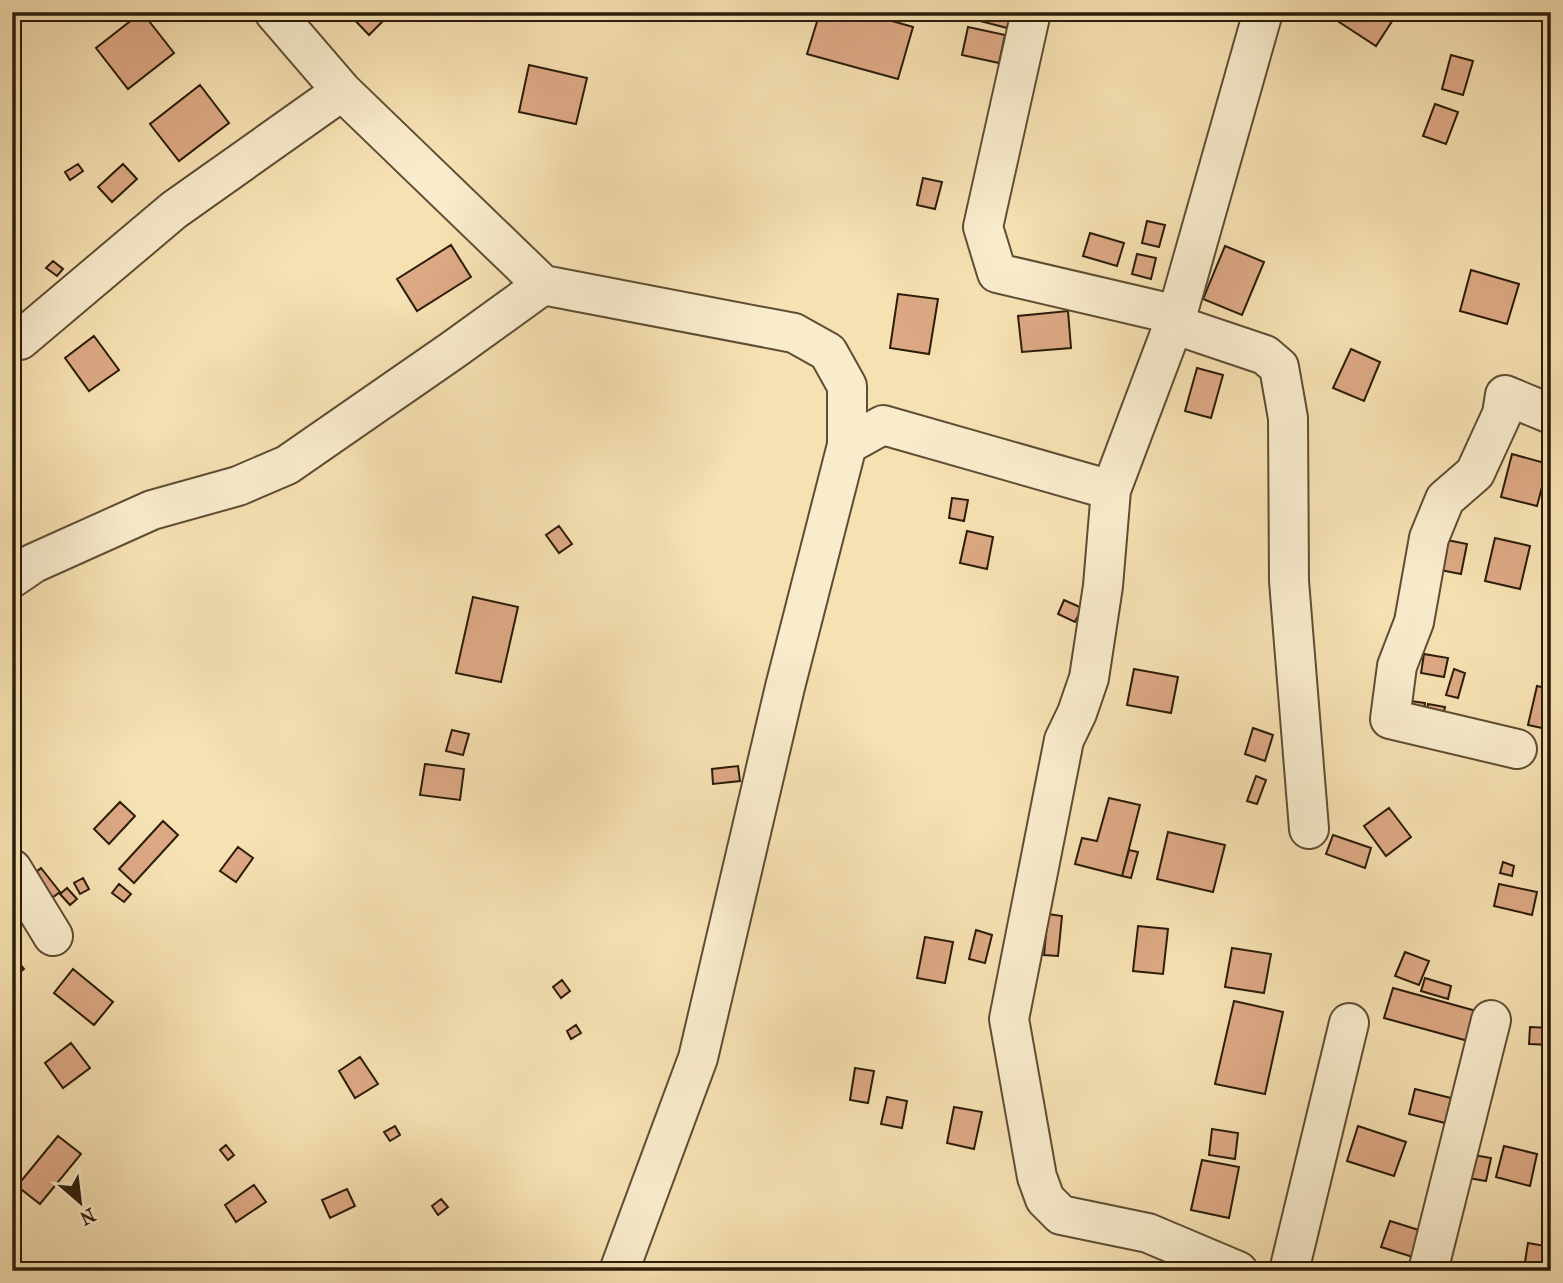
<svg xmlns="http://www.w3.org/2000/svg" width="1563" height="1283" viewBox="0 0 1563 1283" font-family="'IM FELL French Canon',serif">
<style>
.building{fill:#dda985;stroke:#2b1c0a;stroke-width:2}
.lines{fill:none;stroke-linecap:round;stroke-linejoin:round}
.minor-casing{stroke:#5e4d34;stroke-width:42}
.minor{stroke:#f9eccd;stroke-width:38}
</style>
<rect width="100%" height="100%" fill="#f6e1b2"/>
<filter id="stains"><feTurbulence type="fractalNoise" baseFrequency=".00286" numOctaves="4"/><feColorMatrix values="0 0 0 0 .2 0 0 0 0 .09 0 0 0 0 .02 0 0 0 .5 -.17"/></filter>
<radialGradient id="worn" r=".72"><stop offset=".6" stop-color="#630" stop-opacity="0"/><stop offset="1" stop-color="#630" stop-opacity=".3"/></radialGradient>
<path class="building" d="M142,12L174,53L128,89L96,48Z
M347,12H392L369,35Z
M820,12H861L913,27L898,79L807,54Z
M971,12H1011L1007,28L969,18Z
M1341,12H1398L1376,46L1336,20Z
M968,27L1005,35L999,63L962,55Z
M1451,55L1473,61L1463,95L1442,89Z
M529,65L587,78L576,124L519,112Z
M200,85L229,123L179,161L150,124Z
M1435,104L1458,112L1446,144L1423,136Z
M78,164L83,171L70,180L65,172Z
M123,164L137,179L112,202L98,187Z
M923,178L942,182L935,209L917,205Z
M1147,221L1165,225L1159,247L1142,243Z
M1090,233L1124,243L1117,266L1083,256Z
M451,245L471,277L417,311L397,279Z
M1225,246L1264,262L1242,315L1203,299Z
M1137,254L1156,258L1151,279L1132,274Z
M53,261L63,269L57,276L46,268Z
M1471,270L1519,284L1507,324L1460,311Z
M898,294L938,299L929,354L890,348Z
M1068,311L1071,348L1022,352L1018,316Z
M94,336L119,370L89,391L65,358Z
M1351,349L1380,362L1364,401L1333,388Z
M1197,368L1223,375L1211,418L1185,411Z
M1512,454L1548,464L1537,506L1501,497Z
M952,498L968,500L964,521L949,518Z
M559,526L572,544L559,553L546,535Z
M967,531L993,537L987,569L960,563Z
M1495,538L1530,546L1520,589L1485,581Z
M1442,539L1467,544L1461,574L1435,569Z
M473,597L518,607L501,682L456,673Z
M1064,600L1082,608L1075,622L1058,614Z
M1424,654L1448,658L1444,677L1421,673Z
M1134,669L1178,677L1171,713L1127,705Z
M1454,669L1465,673L1458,698L1446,695Z
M1537,686L1551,689V730L1528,725Z
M1411,701L1425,703L1423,716L1409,714Z
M1428,704L1445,707L1442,721L1426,717Z
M1253,728L1273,735L1265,761L1245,754Z
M452,730L469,734L463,755L446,751Z
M425,764L464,769L460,800L420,795Z
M738,766L740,781L713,784L712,769Z
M1256,776L1266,780L1257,804L1247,801Z
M1109,798L1140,805L1122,876L1075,864L1082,838L1097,841Z
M120,802L135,816L109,844L94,829Z
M1389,808L1411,837L1386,856L1364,826Z
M163,821L178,835L134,883L119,869Z
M1168,832L1225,845L1213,892L1157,879Z
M1333,835L1371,848L1365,868L1326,854Z
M238,847L253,858L236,882L220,871Z
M1129,850L1138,852L1131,878L1122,876Z
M1503,862L1514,866L1512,876L1500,873Z
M41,868L60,892L41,906L23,883Z
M83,878L89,889L80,894L74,883Z
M119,884L131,894L124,902L112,893Z
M1499,884L1537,892L1532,915L1494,906Z
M67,888L77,899L70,905L60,894Z
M1048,914L1062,916L1058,956L1044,955Z
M1138,926L1168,929L1163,974L1133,971Z
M976,930L992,935L985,963L969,959Z
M925,937L953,942L945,983L917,978Z
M1232,948L1271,954L1264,993L1225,987Z
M1405,952L1429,961L1419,985L1395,976Z
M12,955L24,969L12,979Z
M73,969L113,1002L94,1025L54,993Z
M1425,978L1451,986L1448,999L1421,991Z
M562,980L570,991L561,998L553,987Z
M1393,988L1487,1014L1479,1044L1384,1018Z
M1234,1001L1283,1012L1265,1094L1215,1084Z
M576,1025L581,1033L571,1039L567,1031Z
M1530,1027L1551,1028V1045L1529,1044Z
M71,1043L90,1068L63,1088L45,1063Z
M360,1057L378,1084L355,1098L339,1071Z
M855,1068L874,1071L868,1103L850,1100Z
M1415,1089L1451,1098L1445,1123L1409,1114Z
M887,1097L907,1101L902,1128L881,1124Z
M954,1107L982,1112L974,1149L947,1143Z
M395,1126L400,1135L390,1141L384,1132Z
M1358,1126L1406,1142L1394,1176L1347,1161Z
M1212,1129L1238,1133L1235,1159L1209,1155Z
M58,1136L81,1154L40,1204L17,1186Z
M226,1145L234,1155L228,1160L220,1150Z
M1504,1146L1537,1154L1530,1186L1496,1177Z
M1462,1153L1491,1158L1486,1181L1457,1176Z
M1202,1160L1239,1167L1229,1218L1191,1210Z
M254,1185L266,1202L236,1222L225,1205Z
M347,1189L355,1206L330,1218L322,1200Z
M441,1199L448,1207L438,1215L432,1206Z
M1390,1221L1425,1232L1416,1258L1381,1247Z
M1528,1243L1551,1247V1266L1525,1262Z"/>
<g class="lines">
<defs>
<path id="minor" d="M274,12L342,91L543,285L794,333L828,352L847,386V445
M1031,12L983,227L997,273L1177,315
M1173,324L1265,355L1279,367L1288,418L1289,581L1309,829
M20,340L174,210L342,91
M1111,490L1103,586L1089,678L1077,713L1064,740L1009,1019L1037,1177L1045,1199L1061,1215L1148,1233L1238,1271
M12,578L34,563L152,510L238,486L287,465L453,350L543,285
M1517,749L1390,719L1397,666L1414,622L1429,538L1445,499L1475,473L1502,414L1505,395L1551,414
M12,869L53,936
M619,1271L698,1058L785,687L847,445L883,425L1111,490L1177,315L1263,12
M1289,1271L1349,1023
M1428,1271L1491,1020"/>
</defs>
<use href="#minor" class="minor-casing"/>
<use href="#minor" class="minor"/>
</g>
<rect width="1563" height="1283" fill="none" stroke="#f6e1b2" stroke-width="42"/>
<rect x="14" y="14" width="1535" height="1255" fill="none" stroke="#2b1c0a" stroke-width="3.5"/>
<rect x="21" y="21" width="1521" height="1241" fill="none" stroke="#2b1c0a" stroke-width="2"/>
<g transform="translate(80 1202) rotate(152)" stroke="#f9eccd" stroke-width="5" paint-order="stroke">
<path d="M0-5L12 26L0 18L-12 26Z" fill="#2b1c0a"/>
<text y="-10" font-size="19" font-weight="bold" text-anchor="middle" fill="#2b1c0a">N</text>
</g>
<rect width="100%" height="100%" filter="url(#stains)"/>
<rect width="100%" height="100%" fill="url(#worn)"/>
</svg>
